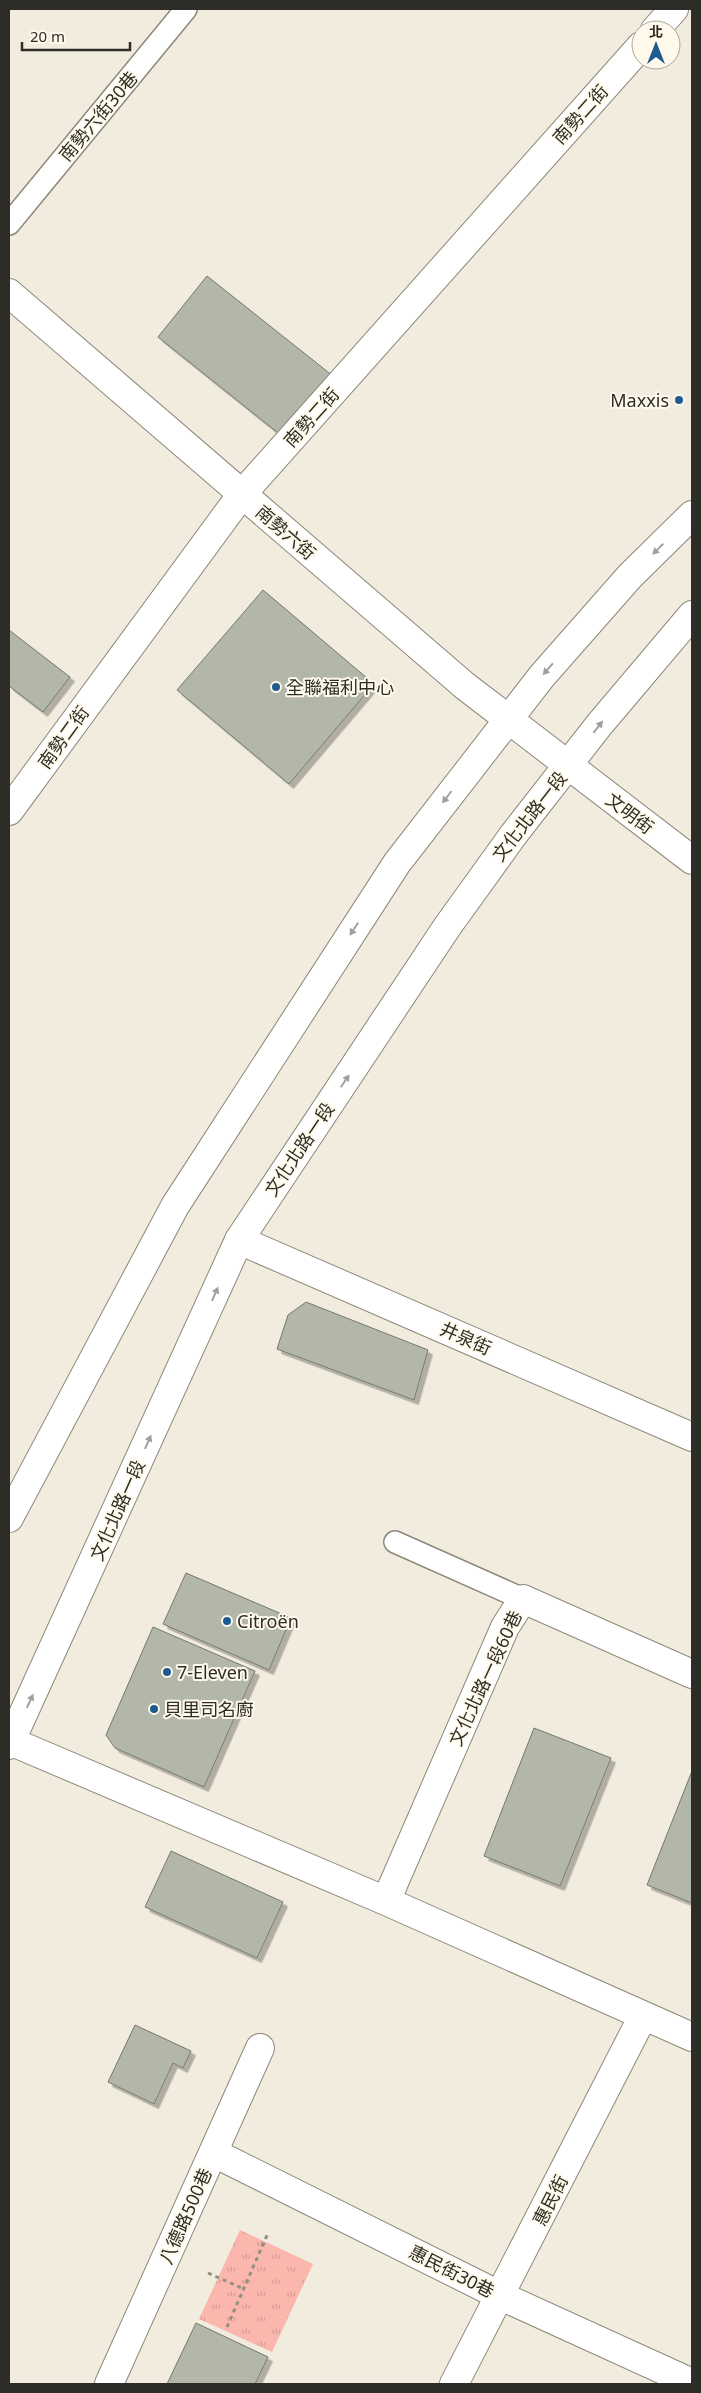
<svg xmlns="http://www.w3.org/2000/svg" width="701" height="2393" viewBox="0 0 701 2393" font-family="'Noto Sans','Noto Sans TC',sans-serif">
<style>
.park{fill:url(#park-tufts)}
.building{fill:#b2b7a9;stroke:#74796c;filter:url(#shadow)}
.lines{fill:none;stroke-linecap:round;stroke-linejoin:round}
.lane-casing{stroke:#8c887a;stroke-width:24}
.street-casing{stroke:#8c887a;stroke-width:30}
.secondary-casing{stroke:#8c887a;stroke-width:30}
.path{stroke:#928f84;stroke-width:3;stroke-dasharray:4 4;stroke-linecap:butt}
.lane{stroke:#fff;stroke-width:21}
.street{stroke:#fff;stroke-width:28}
.secondary{stroke:#fff;stroke-width:28}
.oneway{fill:#a1a09d}
.poi-dot{fill:#1f5b91;stroke:#fef9ea;stroke-width:2}
.labels{text-anchor:middle;dominant-baseline:central;stroke-width:4;stroke-linejoin:round;paint-order:stroke}
.street-label{font-size:18px;fill:#2e2c26;stroke:#fef9ea}
.poi-label{font-size:18px;fill:#2e2c26;stroke:#fef9ea;text-anchor:start}
</style>
<defs>
<pattern id="park-tufts" width="24" height="20" patternUnits="userSpaceOnUse" patternTransform="scale(1.25)"><rect width="24" height="20" fill="#fbb6ad"/><path d="M3 7l-1-3M5 7V3M7 7l1-3M15 17l-1-3M17 17v-4M19 17l1-3" fill="none" stroke="#d79d95"/></pattern>
<filter id="shadow"><feDropShadow dx="4.5" dy="4.5" stdDeviation="0" flood-color="#0004"/></filter>
</defs>
<rect width="100%" height="100%" fill="#f1ecdd"/>
<path class="park" d="M240,2230L313,2264L272,2352L199,2319Z"/>
<path class="building" d="M207,276L333,376L283,437L158,337Z
M263,590L374,684L289,784L177,690Z
M9,630L70,677L43,712L9,686Z
M306,1302L428,1350L414,1400L277,1349L288,1315Z
M186,1573L291,1618L269,1670L163,1624Z
M153,1627L255,1671L204,1787L115,1748L106,1735Z
M534,1728L611,1758L560,1886L484,1856Z
M692,1771V1903L647,1885Z
M171,1851L283,1902L257,1958L145,1907Z
M135,2025L191,2051L183,2068L173,2063L154,2104L108,2082Z
M196,2323L268,2357L255,2384H167Z"/>
<g class="lines">
<defs>
<path id="lane" d="M9,224L186,9
M395,1542L523,1599"/>
<path id="street" d="M655,30L674,9
M9,293L465,686L692,860
M9,811L242,494L641,46
M239,1240L692,1437
M10,1741L386,1901L692,2037
M386,1901L505,1627L523,1599L692,1674
M214,2153L501,2296L692,2383
M109,2384L260,2048
M454,2384L643,2016"/>
<path id="secondary" d="M9,1518L175,1206L397,863L542,676L630,576L692,515
M9,1745L239,1240L447,927L514,834L599,725L692,615"/>
</defs>
<use href="#lane" class="lane-casing"/>
<use href="#street" class="street-casing"/>
<use href="#secondary" class="secondary-casing"/>
<path class="path" d="M208,2273L244,2289
M227,2327L268,2233"/>
<use href="#lane" class="lane"/>
<use href="#street" class="street"/>
<use href="#secondary" class="secondary"/>
</g>
<defs><path id="oneway-solid" d="M-6-.8H1V-3.2L6.5 0L1 3.2V.8H-6Z" transform="scale(1.25)"/></defs>
<g class="oneway">
<use href="#oneway-solid" transform="translate(658 549) rotate(135)"/>
<use href="#oneway-solid" transform="translate(548 669) rotate(131)"/>
<use href="#oneway-solid" transform="translate(598 727) rotate(-52)"/>
<use href="#oneway-solid" transform="translate(447 797) rotate(127)"/>
<use href="#oneway-solid" transform="translate(354 929) rotate(123)"/>
<use href="#oneway-solid" transform="translate(345 1081) rotate(-56)"/>
<use href="#oneway-solid" transform="translate(215 1294) rotate(-66)"/>
<use href="#oneway-solid" transform="translate(148 1442) rotate(-66)"/>
<use href="#oneway-solid" transform="translate(30 1701) rotate(-65)"/>
</g>
<g class="poi-dot">
<circle cx="679" cy="400" r="5"/>
<circle cx="276" cy="687" r="5"/>
<circle cx="227" cy="1621" r="5"/>
<circle cx="167" cy="1672" r="5"/>
<circle cx="154" cy="1709" r="5"/>
</g>
<g class="labels">
<g class="street-label">
<text transform="translate(580 114) rotate(-48)">南勢二街</text>
<text transform="translate(98 116) rotate(-50)">南勢六街30巷</text>
<text transform="translate(311 417) rotate(-48)">南勢二街</text>
<text transform="translate(286 532) rotate(41)">南勢六街</text>
<text transform="translate(63 737) rotate(-54)">南勢二街</text>
<text transform="translate(630 813) rotate(37)">文明街</text>
<text transform="translate(529 816) rotate(-52)">文化北路一段</text>
<text transform="translate(299 1149) rotate(-56)">文化北路一段</text>
<text transform="translate(466 1338) rotate(24)">井泉街</text>
<text transform="translate(117 1510) rotate(-66)">文化北路一段</text>
<text transform="translate(485 1678) rotate(-65)">文化北路一段60巷</text>
<text transform="translate(550 2200) rotate(-63)">惠民街</text>
<text transform="translate(185 2216) rotate(-66)">八德路500巷</text>
<text transform="translate(452 2271) rotate(27)">惠民街30巷</text>
</g>
<g class="poi-label">
<text x="669" y="400" text-anchor="end">Maxxis</text>
<text x="286" y="687">全聯福利中心</text>
<text x="237" y="1621">Citroën</text>
<text x="177" y="1672">7-Eleven</text>
<text x="164" y="1709">貝里司名廚</text>
</g>
</g>
<rect width="701" height="2393" fill="none" stroke="#2e2c26" stroke-width="20"/>
<g transform="translate(656 45)"><circle r="24" fill="#fef9ea" stroke="#aba79c"/>
<path d="M0-4L9 19L0 12L-9 19Z" fill="#1f5b91"/>
<text y="-8" font-size="14" font-weight="bold" text-anchor="middle" fill="#2e2c26">北</text>
</g>
<path d="M22 42v8h108v-8" fill="none" stroke="#2e2c26" stroke-width="2.5"/>
<text x="30" y="42" font-size="15" fill="#2e2c26" stroke="#fef9ea" stroke-width="4" paint-order="stroke">20 m</text>
</svg>
